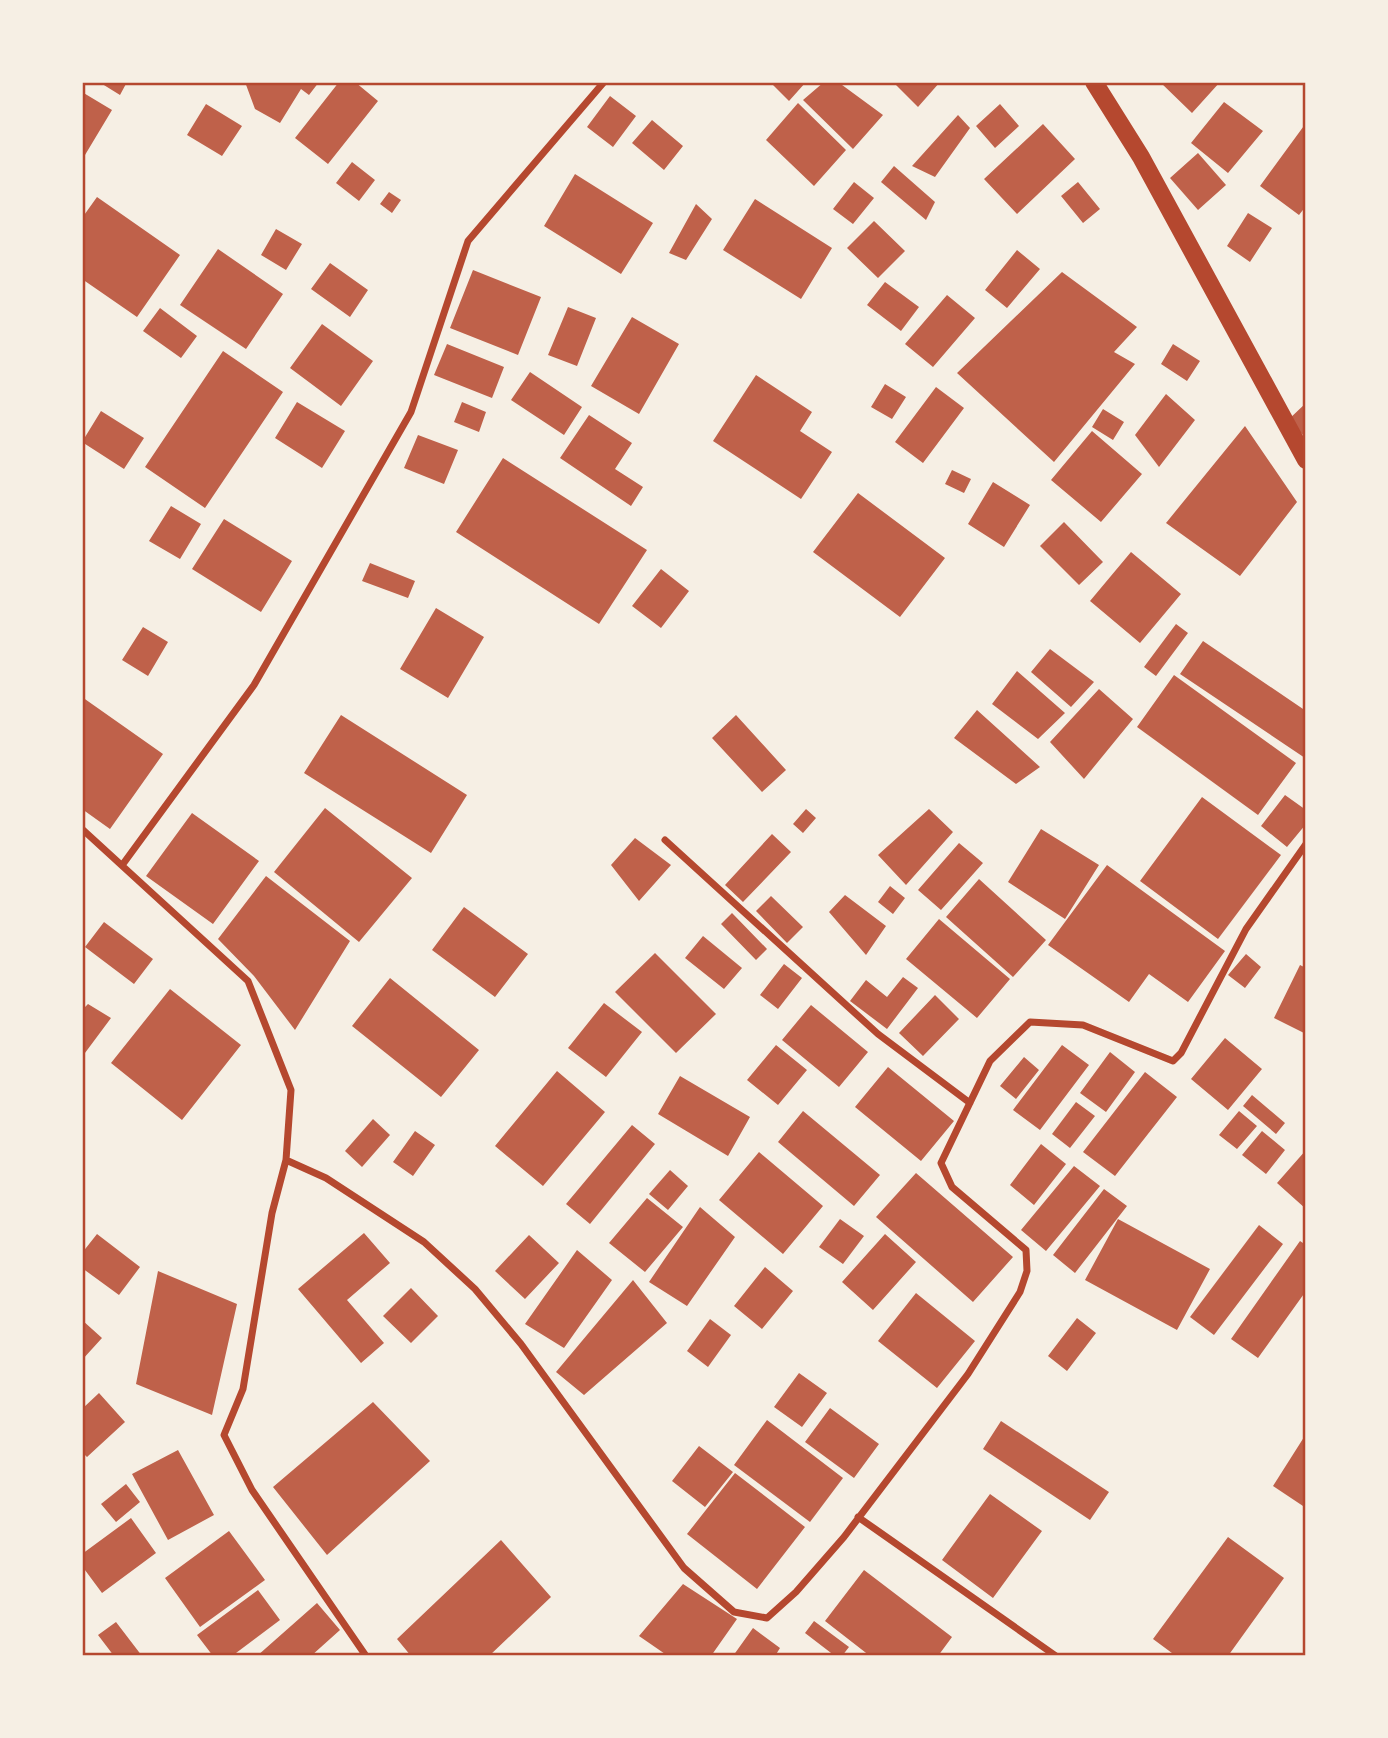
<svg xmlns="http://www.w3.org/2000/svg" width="1388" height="1738" viewBox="0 0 1388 1738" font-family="'Sofia Sans Condensed',sans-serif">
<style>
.building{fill:#bf614a}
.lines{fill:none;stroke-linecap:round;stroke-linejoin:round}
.minor{stroke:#b5482f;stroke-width:7}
.primary{stroke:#b5482f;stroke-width:18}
.neatline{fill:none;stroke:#b5482f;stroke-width:2.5}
</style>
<rect width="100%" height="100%" fill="#f6efe4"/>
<path class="building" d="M99,82H127L120,95Z
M245,82H319L309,95L301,89L280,123L255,109Z
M339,82H355L378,101L328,164L295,138Z
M770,82H806L789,101Z
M824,82H838L883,115L853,149L803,100Z
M893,82H940L918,107Z
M1160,82H1220L1192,113Z
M82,92L112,110L82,160Z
M610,96L636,116L613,147L587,127Z
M1224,102L1263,131L1228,173L1191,143Z
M798,103L846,150L814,186L766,140Z
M206,104L242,126L222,156L187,135Z
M1000,104L1019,126L995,148L976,126Z
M958,115L970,128L935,177L912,166Z
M652,120L683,146L664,170L632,143Z
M1306,123V206L1299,215L1260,186Z
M1043,124L1075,159L1017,214L984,179Z
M1198,153L1226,185L1198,210L1170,178Z
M352,162L375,180L359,201L336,183Z
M894,166L935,202L926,220L881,182Z
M575,174L653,223L621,274L544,226Z
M854,182L874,198L853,224L833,209Z
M1078,182L1100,209L1083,223L1061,196Z
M389,192L401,200L392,213L380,204Z
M97,197L180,255L137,317L82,279V218Z
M755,199L832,248L801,299L723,250Z
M696,204L712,219L686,260L669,253Z
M1248,213L1272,228L1250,262L1227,246Z
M874,221L905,251L878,278L847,248Z
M276,229L302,244L286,270L261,255Z
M218,249L283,294L246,349L180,305Z
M1017,250L1040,269L1007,308L985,290Z
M330,263L368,290L350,317L311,289Z
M473,270L541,297L518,355L450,328Z
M1062,272L1137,327L1114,352L1135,364L1054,462L957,373Z
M885,282L919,307L901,331L867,305Z
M947,295L975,318L933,367L905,344Z
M568,307L596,318L577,366L548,355Z
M160,308L197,336L181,358L143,331Z
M632,317L679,344L639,414L591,386Z
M322,324L373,361L341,406L290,368Z
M447,344L504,367L492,398L434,375Z
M1173,344L1200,361L1187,381L1161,364Z
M223,351L283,392L205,508L145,467Z
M530,372L582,407L564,435L511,400Z
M756,375L812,412L800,431L832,452L801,499L713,441Z
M885,384L906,397L892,419L871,407Z
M936,387L964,408L923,463L895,442Z
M1166,394L1195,420L1159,467L1135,435Z
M297,402L345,431L322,468L275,438Z
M462,402L486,412L479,432L454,422Z
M1306,403V438L1288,420Z
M1103,409L1124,422L1113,440L1092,427Z
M101,411L144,438L124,469L82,442Z
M589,415L632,443L615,469L643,487L631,506L560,458Z
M1245,426L1297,502L1240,576L1166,523Z
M1092,431L1142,474L1101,522L1051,480Z
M418,435L458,450L444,484L404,468Z
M503,458L647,550L599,624L456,532Z
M952,470L971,479L964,493L945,484Z
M993,482L1030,505L1004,547L968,524Z
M858,493L945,558L900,617L813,552Z
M171,506L201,524L180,559L149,541Z
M224,519L292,561L261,612L192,569Z
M1064,522L1103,562L1079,585L1040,546Z
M1131,552L1181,594L1140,643L1090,601Z
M370,563L415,581L408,598L362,581Z
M661,569L689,591L661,628L632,606Z
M436,608L484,637L448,698L400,669Z
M1176,624L1188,633L1156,676L1144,667Z
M143,627L168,642L148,676L122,660Z
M1203,641L1306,711L1305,758L1180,674Z
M1050,649L1094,682L1071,707L1031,672Z
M1017,671L1065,713L1038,739L992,704Z
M1174,675L1296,763L1258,815L1137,727Z
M1099,689L1133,719L1084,779L1050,742Z
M82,697L163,754L110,829L82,809Z
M977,710L1040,767L1016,784L954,738Z
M341,715L467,795L431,853L304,773Z
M736,715L786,770L762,792L712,738Z
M1285,795L1306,810V824L1287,847L1261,826Z
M1202,797L1281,855L1218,939L1140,881Z
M325,808L412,878L359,942L274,872Z
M806,809L816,818L803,833L793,824Z
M929,809L953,832L906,885L878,855Z
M192,813L259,861L213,924L146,876Z
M1041,829L1099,865L1065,919L1008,882Z
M772,834L791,852L743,902L725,885Z
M635,838L671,865L639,901L611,865Z
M959,843L983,863L941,910L918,890Z
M1107,865L1225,951L1188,1002L1149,974L1129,1002L1048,945Z
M266,876L350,941L295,1030L254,976L218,939Z
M979,879L1046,940L1013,977L946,917Z
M890,886L905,898L893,914L878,902Z
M845,895L886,926L866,955L829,912Z
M771,896L803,927L787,943L756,911Z
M464,907L528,954L495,997L432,950Z
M732,913L767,949L756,960L721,924Z
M939,919L1010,979L977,1018L906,959Z
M104,922L153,959L134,984L85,947Z
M703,936L742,968L724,989L685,958Z
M655,953L716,1014L676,1053L615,992Z
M1246,954L1261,967L1245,988L1228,975Z
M784,964L802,978L778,1009L760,995Z
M1300,965L1306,968V1034L1274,1018Z
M903,977L918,988L887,1029L850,1001L866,980L887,997Z
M390,978L479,1050L441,1097L352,1026Z
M170,989L241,1045L182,1120L111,1063Z
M935,995L959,1019L923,1056L899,1033Z
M604,1003L642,1032L606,1077L568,1048Z
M88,1004L111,1018L82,1057V1010Z
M811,1005L868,1052L839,1087L782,1040Z
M1225,1038L1262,1069L1228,1110L1191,1079Z
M776,1045L807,1070L778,1105L747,1080Z
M1062,1045L1089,1065L1040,1130L1013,1110Z
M1110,1052L1135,1072L1106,1112L1080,1093Z
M1024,1057L1039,1070L1016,1099L1000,1086Z
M888,1067L954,1121L921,1161L855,1107Z
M557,1071L605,1112L543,1186L495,1146Z
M1145,1072L1177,1097L1115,1176L1083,1152Z
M680,1076L750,1117L728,1156L658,1114Z
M1252,1095L1285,1123L1276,1134L1243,1106Z
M1076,1102L1095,1116L1070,1148L1052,1134Z
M803,1111L880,1175L854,1206L778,1142Z
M1239,1111L1257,1126L1237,1149L1219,1135Z
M373,1119L390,1135L362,1167L345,1151Z
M632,1125L655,1144L590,1224L566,1204Z
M415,1131L435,1145L413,1176L393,1162Z
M1262,1131L1285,1150L1266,1174L1242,1155Z
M1041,1144L1066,1164L1034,1205L1010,1185Z
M1306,1150V1209L1277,1183Z
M759,1152L823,1206L783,1254L719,1200Z
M1074,1166L1100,1186L1046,1251L1021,1230Z
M670,1170L688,1186L668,1210L649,1194Z
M916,1173L1013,1257L973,1302L876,1217Z
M1104,1189L1127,1206L1075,1273L1053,1255Z
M647,1198L683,1227L645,1272L609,1243Z
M700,1207L735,1237L687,1306L649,1282Z
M840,1219L864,1236L843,1264L819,1247Z
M1118,1219L1210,1269L1177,1330L1085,1280Z
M1259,1225L1283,1244L1214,1335L1190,1317Z
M364,1233L390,1263L347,1300L384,1343L361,1363L298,1289Z
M97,1234L140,1267L119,1295L82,1268V1253Z
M885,1234L916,1262L873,1310L842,1282Z
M529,1235L559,1263L525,1299L495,1271Z
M1300,1241L1306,1245V1291L1258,1358L1231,1339Z
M577,1250L612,1280L564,1348L525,1324Z
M765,1267L793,1291L762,1329L734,1306Z
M158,1271L237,1304L212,1415L136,1384Z
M633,1280L667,1323L584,1395L556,1372Z
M411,1288L438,1316L411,1343L383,1316Z
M916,1293L975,1341L937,1388L878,1341Z
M1077,1318L1096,1333L1067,1371L1048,1356Z
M710,1319L731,1335L708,1367L687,1351Z
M82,1320L102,1338L82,1360Z
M799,1373L827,1393L802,1427L774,1407Z
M99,1393L125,1422L87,1457L82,1452V1409Z
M373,1402L430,1461L327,1555L273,1487Z
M830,1408L879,1444L854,1478L805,1442Z
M767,1420L843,1478L810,1522L734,1465Z
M1001,1421L1109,1492L1090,1520L983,1449Z
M1306,1434V1508L1273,1486Z
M699,1446L733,1472L705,1507L672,1481Z
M178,1450L214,1515L168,1540L132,1474Z
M735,1473L805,1527L757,1589L687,1534Z
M126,1484L140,1502L116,1522L101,1504Z
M990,1494L1042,1531L993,1598L942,1560Z
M131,1518L156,1553L102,1593L82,1566V1554Z
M229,1531L265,1580L200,1627L165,1578Z
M1228,1537L1284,1578L1228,1656H1176L1153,1639Z
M501,1540L551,1597L489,1656H411L397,1639Z
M864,1570L952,1637L938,1656H870L825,1621Z
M683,1584L737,1619L711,1656H668L639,1636Z
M258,1590L280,1620L232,1656H213L197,1635Z
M317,1603L340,1630L311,1656H257Z
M814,1621L849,1647L842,1656H835L805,1633Z
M116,1622L142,1656H114L98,1635Z
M753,1628L780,1648L775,1656H733Z"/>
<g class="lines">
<path class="minor" d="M82,829L248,981L291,1090L286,1160L272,1213L243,1389L224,1435L252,1490L366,1656
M665,840L878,1034L970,1103
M123,864L254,685L411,412L468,241L604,82
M286,1160L326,1178L424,1242L475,1289L521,1344L684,1568L734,1612L767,1618L796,1592L844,1537L968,1374L1020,1292L1027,1271L1026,1250L952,1187L941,1163L990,1061L1030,1022L1083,1025L1173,1061L1181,1053L1246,929L1306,844
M858,1517L1056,1656"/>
<path class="primary" d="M1094,82L1141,157L1306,460"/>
</g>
<rect width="1388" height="1738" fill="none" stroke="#f6efe4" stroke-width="168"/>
<rect x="84" y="84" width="1220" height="1570" class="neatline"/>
</svg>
